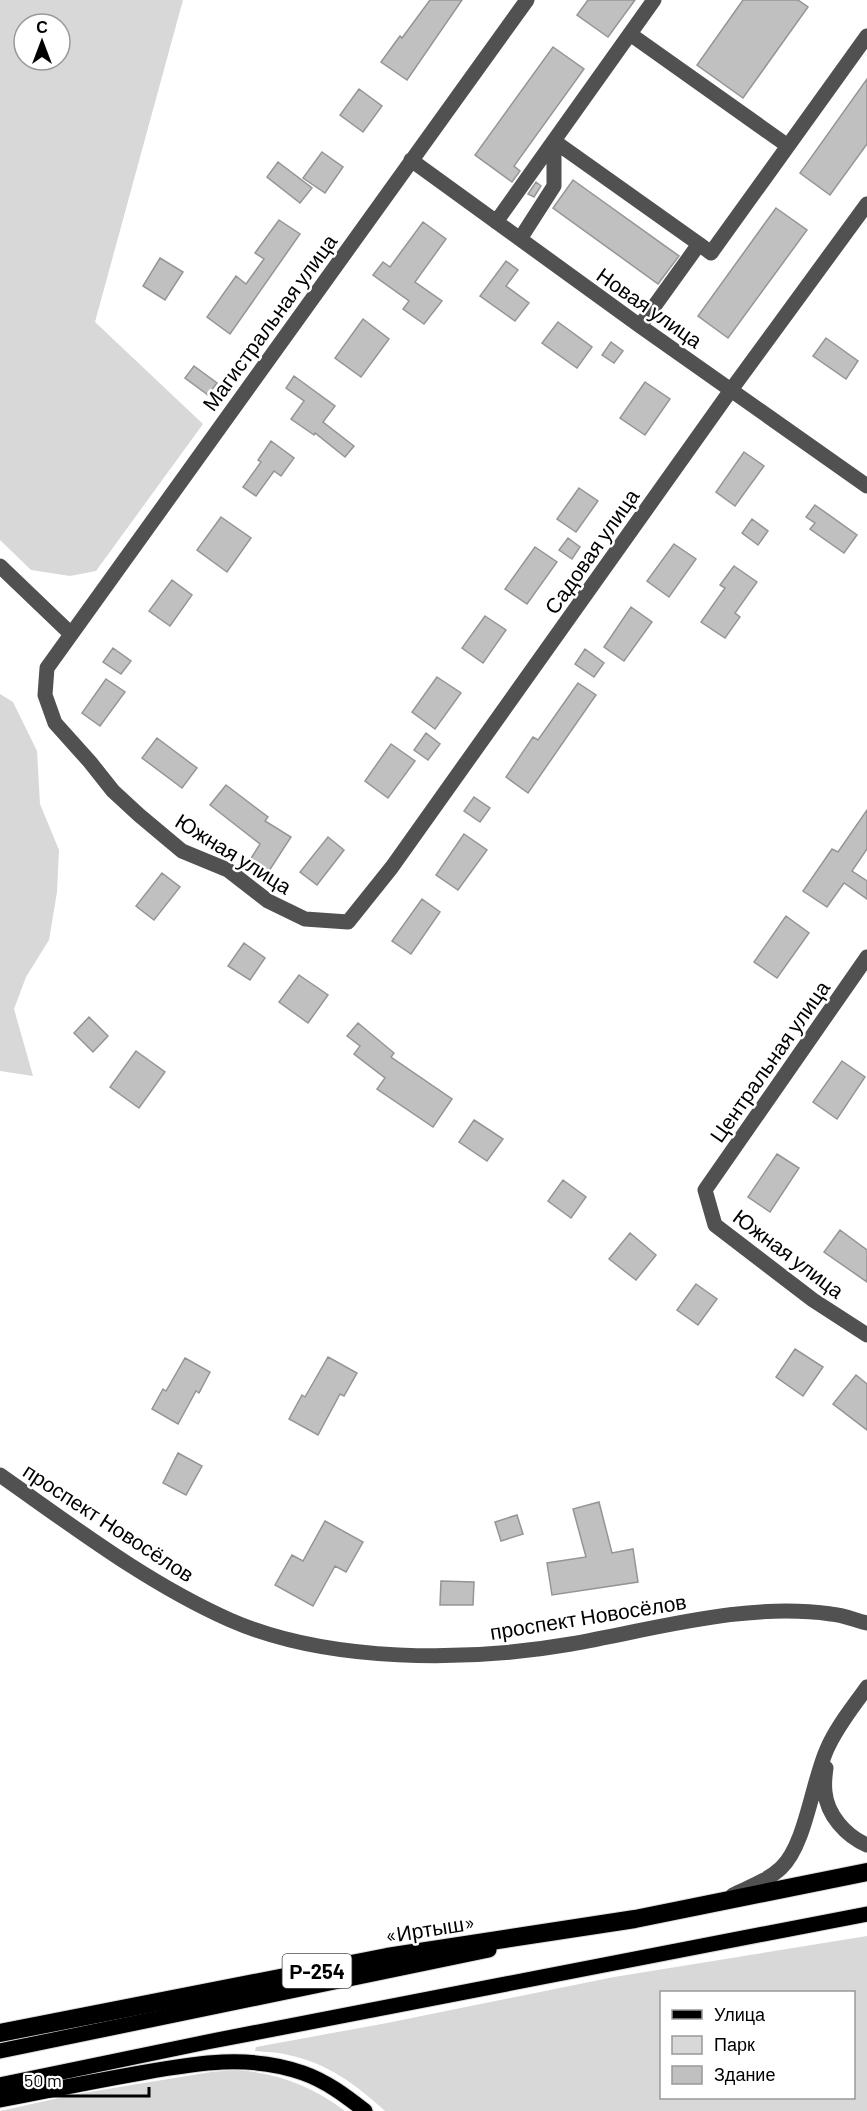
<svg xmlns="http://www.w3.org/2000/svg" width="867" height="2111" viewBox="0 0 867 2111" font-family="Barlow,sans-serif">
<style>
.green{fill:#d8d8d8;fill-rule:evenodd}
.building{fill:#c0c0c0;stroke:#959595;stroke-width:1.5}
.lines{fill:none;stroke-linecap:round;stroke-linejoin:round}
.major-casing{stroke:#dbdbdb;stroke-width:17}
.highway-casing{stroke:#dbdbdb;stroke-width:20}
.minor{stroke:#515151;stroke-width:15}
.major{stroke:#000;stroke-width:15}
.highway{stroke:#000;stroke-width:18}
.labels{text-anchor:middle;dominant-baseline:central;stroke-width:5;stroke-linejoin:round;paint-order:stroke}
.shield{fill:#fff;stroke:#4c4c4c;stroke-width:1.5}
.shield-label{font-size:20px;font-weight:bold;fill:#000}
.street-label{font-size:21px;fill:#000;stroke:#fff}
</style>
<rect width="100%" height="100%" fill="#fff"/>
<path class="green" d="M0,0H183L95,322L203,424L96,571L70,576L31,570L0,540ZM24,24H60V60H24Z
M0,694L13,702L37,751L40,804L59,850L57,892L49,940L26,977L14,1009L33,1076L0,1071Z
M867,1936V2111H385C358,2086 326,2062 288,2055C278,2052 266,2052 255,2051L256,2047L387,2023L614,1977ZM662,1992H854V2098H662Z
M234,2070C276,2072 312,2086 345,2111H0L77,2094L211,2072Z"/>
<path class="building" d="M430,0H462L407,80L381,62L400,36L402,38Z
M588,0H635L608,37L577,15Z
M743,0H798L808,7L743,98L697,65Z
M553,47L584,69L514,166L520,171L512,182L475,155Z
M867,79V144L830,195L800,173Z
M359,89L382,106L363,132L340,115Z
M322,152L343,167L325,193L303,178Z
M278,162L312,188L300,203L267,177Z
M573,180L679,256L658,284L553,208Z
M536,182L541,186L534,197L528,194Z
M776,208L807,230L728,338L698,316Z
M279,220L300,234L230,334L207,317L236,276L246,284L264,259L255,253Z
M423,222L446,239L415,282L442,301L424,324L403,309L409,301L373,275L383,262L390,267Z
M160,258L183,272L165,300L143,286Z
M506,261L518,270L506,286L529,303L515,321L480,296Z
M363,319L389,339L361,377L335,358Z
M558,322L592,347L577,368L542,343Z
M826,338L858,361L846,379L813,356Z
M611,342L623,351L614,363L602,355Z
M194,366L217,383L208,395L185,378Z
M294,376L335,406L323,422L354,446L345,457L315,433L314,435L291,419L304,401L286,388Z
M645,382L670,399L645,435L620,418Z
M271,441L294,458L281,476L274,471L256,496L243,487L261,462L258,460Z
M744,452L764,466L735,506L716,492Z
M579,488L598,501L576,532L557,519Z
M815,505L857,535L844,553L810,529L815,523L806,517Z
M221,517L251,538L227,572L197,550Z
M752,519L768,531L758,545L742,533Z
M568,538L580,547L572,559L559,550Z
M674,544L696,559L669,597L647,581Z
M535,547L557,562L527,604L505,589Z
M734,566L757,582L735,613L740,617L725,638L701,622L725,588L720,585Z
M172,580L192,595L170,626L149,611Z
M631,607L652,622L624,661L604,647Z
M485,616L506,630L483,663L462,648Z
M113,648L131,661L121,674L103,662Z
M585,649L604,663L594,677L575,664Z
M437,677L461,693L435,729L412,712Z
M106,679L125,692L100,726L82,713Z
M578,683L596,695L528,793L506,777L533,737L538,740Z
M426,733L440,744L428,760L414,750Z
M157,738L197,768L182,788L142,758Z
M391,744L415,761L388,798L365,781Z
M226,785L268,817L265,821L291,837L269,871L250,860L260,844L210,805Z
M474,797L490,808L480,822L464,811Z
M867,810V849L852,871L867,881V899L844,883L827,907L803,891L832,849L838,852Z
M464,834L487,850L458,890L436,875Z
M328,837L344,850L317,885L300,872Z
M162,873L180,887L154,920L136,906Z
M422,899L440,912L411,954L392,941Z
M786,916L809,933L777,978L754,962Z
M244,943L265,958L250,980L228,966Z
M299,975L328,995L308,1023L279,1002Z
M89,1017L108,1036L93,1052L74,1033Z
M358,1023L394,1053L391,1057L452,1099L433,1127L377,1089L385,1078L354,1054L360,1046L347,1036Z
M136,1051L165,1072L139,1108L110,1087Z
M842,1061L865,1077L837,1119L813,1102Z
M474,1120L503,1139L487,1161L459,1142Z
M777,1154L799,1168L770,1212L748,1197Z
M563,1180L586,1197L571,1218L548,1201Z
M840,1230L867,1250V1282L824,1252Z
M630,1233L656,1255L636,1280L609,1259Z
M696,1284L717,1299L698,1325L677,1310Z
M795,1349L823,1367L803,1396L776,1377Z
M328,1357L357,1373L344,1396L340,1394L318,1435L289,1419L302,1395L305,1397Z
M185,1358L210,1372L199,1393L196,1391L178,1424L152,1409L163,1389L166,1391Z
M856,1375L867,1384V1430L833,1404Z
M178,1453L202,1466L186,1495L163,1483Z
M599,1502L612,1553L633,1549L638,1582L552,1595L547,1563L586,1557L573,1509Z
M517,1515L523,1534L501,1541L495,1522Z
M325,1521L363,1542L346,1572L335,1566L313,1606L275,1585L292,1555L303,1561Z
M441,1581L474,1582L473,1605H440Z"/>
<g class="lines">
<defs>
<path id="major" d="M0,2051L489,1950
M0,2085L207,2042L867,1914
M0,2100C45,2091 90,2082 135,2074C192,2064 247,2053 303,2073C326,2081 346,2096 365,2111"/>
<path id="highway" d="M0,2033L387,1957L635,1919L867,1872"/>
</defs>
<use href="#major" class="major-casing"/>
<use href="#highway" class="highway-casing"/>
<path class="minor" d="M527,0L47,668L45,695L55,723L90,762L113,791L139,815L182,851L228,870L268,901L305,919L348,922L392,867L731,390L867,204
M630,34L788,146
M554,141L699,244
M411,160L640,326L867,486
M496,222L654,0
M520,239L554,186V141
M640,326L699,244L711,253L867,36
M0,566L71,634
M867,957L705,1190L715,1225L813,1300L867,1335
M0,1475C74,1527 147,1583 230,1620C328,1663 467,1662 571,1644C656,1629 745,1602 831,1614C843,1615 855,1620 867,1623
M826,1768C825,1775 824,1784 825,1792C827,1815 846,1836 867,1845
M733,1895C749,1887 767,1881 781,1868C806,1844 812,1782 827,1749C837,1726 853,1707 867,1687"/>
<use href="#major" class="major"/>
<use href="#highway" class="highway"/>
</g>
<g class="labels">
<rect class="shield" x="282.5" y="1954" width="69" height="34" rx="4.5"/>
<g class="shield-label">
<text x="317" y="1971">Р-254</text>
</g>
<g class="street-label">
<text transform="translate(650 307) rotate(35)">Новая улица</text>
<text transform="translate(269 322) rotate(-54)">Магистральная улица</text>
<text transform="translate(591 551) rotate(-55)">Садовая улица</text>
<text transform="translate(234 853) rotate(32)">Южная улица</text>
<text transform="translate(769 1061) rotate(-55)">Центральная улица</text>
<text transform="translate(789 1253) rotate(37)">Южная улица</text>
<text transform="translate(109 1522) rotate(33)">проспект Новосёлов</text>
<text transform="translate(588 1616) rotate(-9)">проспект Новосёлов</text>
<text transform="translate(430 1928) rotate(-9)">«Иртыш»</text>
</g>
</g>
<rect x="660" y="1991" width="195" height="108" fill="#ffffff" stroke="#999999" stroke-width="1.5"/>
<rect x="672" y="2010" width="30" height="9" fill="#000000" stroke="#999999" stroke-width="1.5"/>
<text x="714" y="2021" font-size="18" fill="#000000">Улица</text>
<rect x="672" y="2036" width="30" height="18" fill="#d8d8d8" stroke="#999999" stroke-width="1.5"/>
<text x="714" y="2051" font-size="18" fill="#000000">Парк</text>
<rect x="672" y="2066" width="30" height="18" fill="#c0c0c0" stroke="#999999" stroke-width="1.5"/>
<text x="714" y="2081" font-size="18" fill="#000000">Здание</text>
<g transform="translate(42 42)"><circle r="28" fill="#ffffff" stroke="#999999" stroke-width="1.5"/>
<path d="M0-4.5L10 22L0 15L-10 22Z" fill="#000000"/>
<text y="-9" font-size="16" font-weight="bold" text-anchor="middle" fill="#000000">С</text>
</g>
<path d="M15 2087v9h134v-9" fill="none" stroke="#000000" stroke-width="3"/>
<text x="24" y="2087" font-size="18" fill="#000000" stroke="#ffffff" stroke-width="4.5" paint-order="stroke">50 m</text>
</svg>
